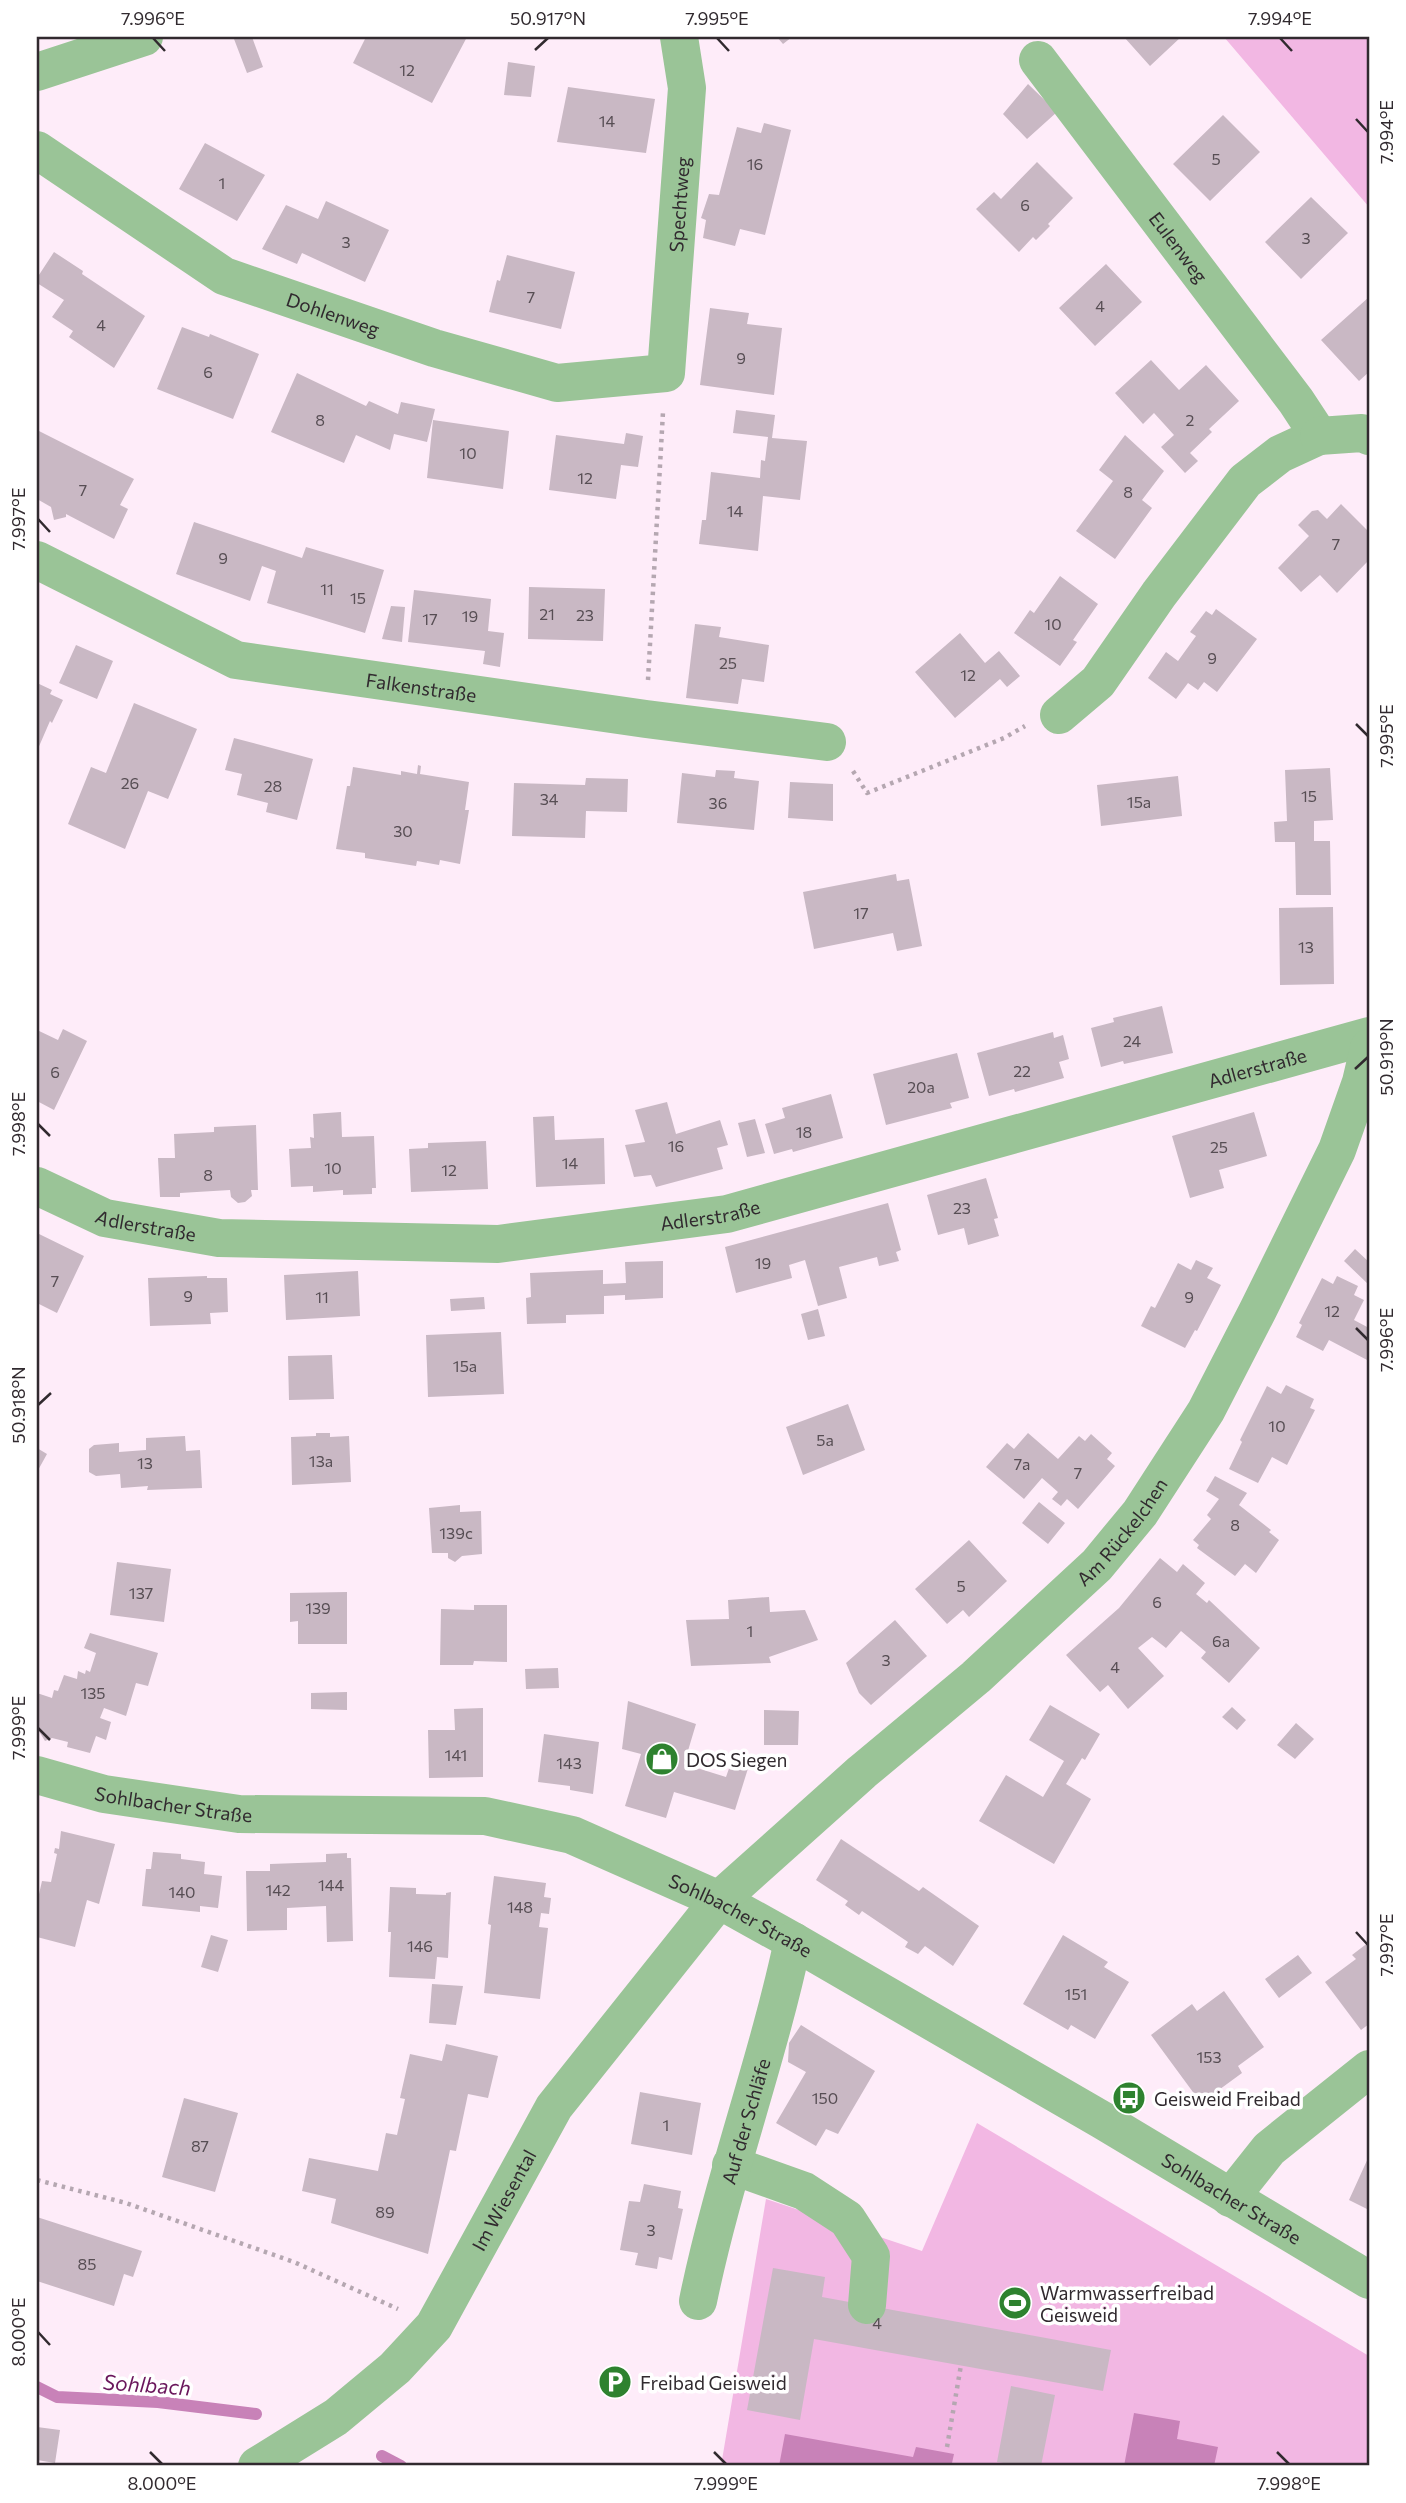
<svg xmlns="http://www.w3.org/2000/svg" width="1406" height="2503" viewBox="0 0 1406 2503" font-family="Commissioner,sans-serif">
<style>
.green{fill:#f2b7e3}
.water{fill:#c882b8}
.lines{fill:none;stroke-linecap:round;stroke-linejoin:round}
.stream{stroke:#c882b8;stroke-width:12}
.building{fill:#c9b8c4}
.path{stroke:#b5a7b1;stroke-width:4.5;stroke-dasharray:3.5 5;stroke-linecap:butt}
.minor{stroke:#9ac497;stroke-width:38}
.ticks{fill:none;stroke:#312a2f;stroke-width:2.5}
.labels{text-anchor:middle;dominant-baseline:central;stroke-width:7;stroke-linejoin:round;paint-order:stroke}
.number-label{font-size:16px;fill:#574e54}
.street-label{font-size:19px;fill:#312a2f;stroke:#fff}
.poi-label{font-size:19px;fill:#312a2f;stroke:#fff;text-anchor:start}
.water-label{font-size:21px;font-style:italic;fill:#6a175c;stroke:#fff}
.neatline{fill:none;stroke:#312a2f;stroke-width:2.5}
.ticks-label{font-size:18px;text-anchor:middle;fill:#312a2f}
</style>
<rect width="100%" height="100%" fill="#feecf9"/>
<path class="green" d="M1224,37H1369V207Z
M977,2123L1369,2356V2466H721L766,2199L922,2251Z"/>
<path class="water" d="M1134,2413L1180,2421L1177,2439L1218,2447L1214,2466H1124Z
M785,2434L913,2457L916,2447L954,2454L952,2463L969,2466H779Z"/>
<g class="lines">
<path class="stream" d="M37,2387L57,2397L158,2402L256,2414
M382,2456L401,2466"/>
</g>
<path class="building" d="M241,37H252L263,67L247,73L234,39Z
M366,37H467L432,103L353,63Z
M777,37H792L783,44Z
M1124,37H1181L1150,66Z
M508,62L535,66L531,97L504,95Z
M1028,84L1057,112L1027,139L1003,114Z
M568,87L655,99L646,153L557,142Z
M1223,115L1260,152L1210,201L1173,164Z
M764,123L791,130L765,235L740,229L735,246L703,238L706,220L701,218L709,194L719,195L737,127L761,133Z
M205,143L265,175L237,221L179,189Z
M1037,162L1073,198L1048,224L1050,226L1036,240L1033,237L1019,252L976,209L994,192L1001,199Z
M1311,197L1348,233L1301,279L1265,242Z
M326,201L389,230L365,282L302,253L297,264L262,249L286,205L318,219Z
M54,252L83,271L82,274L145,316L114,368L69,337L73,331L52,317L64,300L37,283V278Z
M507,255L575,272L561,329L489,312L497,280L500,281Z
M1106,264L1142,302L1095,346L1059,308Z
M1369,297V372L1359,381L1321,340Z
M710,308L749,313L747,324L782,328L774,395L700,385Z
M182,327L209,337L210,334L259,354L233,419L157,389Z
M1151,360L1179,390L1206,365L1239,401L1209,429L1212,432L1190,453L1198,461L1185,473L1161,447L1174,435L1154,413L1143,424L1115,393Z
M297,373L366,406L369,401L398,414L401,402L435,409L427,442L394,434L390,450L356,435L344,463L271,432Z
M736,410L775,415L772,438L807,441L800,500L763,496L758,551L699,544L702,520H706L711,472L760,478L761,460L765,461L768,437L733,433Z
M433,420L509,431L503,489L427,478Z
M37,430L134,479L120,505L128,509L114,539L66,514V517L54,520L51,507L37,499Z
M626,433L643,436L638,467L621,465L616,499L549,490L556,435L624,444Z
M1125,435L1164,471L1142,500L1152,508L1115,559L1076,531L1113,481L1099,470Z
M1341,504L1369,532V560L1337,593L1320,575L1301,592L1278,568L1309,536L1298,525L1312,511L1318,510L1327,519Z
M194,522L302,558L306,547L384,570L365,633L267,603L276,571L262,566L250,601L176,574Z
M1060,576L1098,604L1073,640L1077,642L1060,666L1014,633L1030,610L1034,613Z
M529,587L605,589L603,641L528,639Z
M414,590L491,599L488,631L504,633L500,667L483,664L485,651L408,642Z
M391,606L405,607L402,642L382,639Z
M1216,609L1257,639L1217,692L1204,682L1198,690L1188,683L1176,699L1148,678L1166,652L1178,661L1196,636L1190,632L1206,611L1212,615Z
M695,624L721,627L719,637L769,645L764,682L742,679L738,704L686,698Z
M960,633L985,663L999,651L1020,676L1007,687L1000,679L955,718L915,672Z
M76,645L113,661L97,699L59,683Z
M37,683L52,690L50,694L63,700L52,723L50,721L37,751Z
M134,703L197,729L168,799L148,791L125,849L68,824L91,767L106,773Z
M234,738L313,759L297,820L266,812L268,803L237,795L242,774L225,770Z
M418,765L421,766L420,774L469,782L465,810H469L460,864L440,860L439,865L417,861L416,866L365,858V853L336,849L347,786H350L353,767L401,775V771L417,774Z
M1330,768L1333,820L1314,821V841H1330L1331,895H1296L1295,842H1275L1274,822L1287,821L1285,770Z
M716,770L735,771L734,778L759,781L754,830L677,823L682,773L715,777Z
M1178,776L1182,816L1101,826L1097,785Z
M586,778L628,779L627,812L586,811L585,838L512,836L514,783L585,785Z
M790,782L833,784V821L788,818Z
M896,874L897,881L909,879L922,946L897,951L893,933L814,949L803,892Z
M1333,907L1334,984L1280,985L1279,908Z
M1162,1006L1173,1053L1124,1064L1123,1061L1101,1067L1091,1028L1114,1022L1113,1018Z
M63,1029L87,1041L54,1110L37,1101V1030L58,1040Z
M1053,1032L1054,1038L1063,1035L1069,1059L1059,1062L1064,1078L1015,1092L1014,1089L989,1096L977,1053Z
M957,1053L969,1098L950,1103L952,1108L886,1125L873,1074Z
M831,1094L843,1138L793,1152L792,1149L774,1154L765,1124L785,1118L782,1108Z
M667,1102L676,1134L720,1120L728,1145L717,1148L723,1169L656,1187L651,1175L634,1177L625,1145L645,1142L635,1110Z
M341,1112L342,1137L374,1136L376,1188H372V1194L343,1195V1190L313,1192V1186L291,1187L289,1149L311,1148L310,1137L314,1138L313,1114Z
M1254,1112L1267,1156L1219,1170L1224,1188L1190,1198L1172,1136Z
M554,1116L555,1140L604,1138L605,1184L536,1187L533,1117Z
M755,1119L765,1153L747,1157L738,1123Z
M256,1125L258,1190H251L252,1196L245,1202L238,1203L231,1197L230,1190L180,1193V1197H160L158,1158H175L174,1134L214,1132V1127Z
M486,1141L488,1189L411,1192L409,1149L428,1148V1143Z
M986,1178L998,1218L994,1219L999,1236L968,1245L964,1228L938,1235L927,1195Z
M888,1203L901,1250L896,1252L899,1261L879,1266L877,1257L839,1267L847,1298L818,1306L805,1260L789,1265L792,1278L736,1293L725,1247Z
M37,1233L84,1256L57,1313L37,1303Z
M1355,1249L1369,1262V1285L1344,1261Z
M1196,1260L1213,1268L1207,1278L1221,1285L1197,1331L1195,1330L1185,1348L1141,1326L1151,1306L1155,1308L1178,1263L1191,1270Z
M663,1261V1298L625,1300V1295L604,1296V1314L566,1315V1323L527,1324L526,1298L531,1297L530,1273L603,1270V1284L626,1283L625,1262Z
M358,1271L360,1316L286,1320L284,1275Z
M207,1276V1278H227L228,1312L210,1313L211,1324L150,1326L148,1278Z
M1337,1276L1358,1286L1354,1295L1364,1300L1354,1320L1369,1328V1361L1329,1340L1323,1351L1296,1337L1302,1325L1299,1323L1322,1278L1333,1284Z
M484,1297L485,1309L451,1311L450,1299Z
M818,1309L825,1336L808,1340L801,1314Z
M501,1332L504,1394L428,1397L426,1335Z
M332,1355L334,1399L289,1400L288,1356Z
M1286,1385L1314,1399L1310,1408L1315,1410L1287,1465L1272,1457L1258,1483L1229,1469L1242,1442L1240,1440L1267,1386L1281,1394Z
M848,1404L865,1450L803,1475L786,1427Z
M316,1433H330V1437L349,1436L351,1482L292,1485L291,1437L316,1436Z
M1028,1433L1058,1459L1079,1436L1085,1441L1091,1434L1112,1453L1107,1459L1115,1466L1078,1509L1067,1499L1061,1506L1052,1499L1058,1492L1042,1478L1024,1499L986,1467L1007,1443L1014,1449Z
M185,1436L186,1451L200,1450L202,1488L147,1490L148,1486L121,1488L120,1474L96,1476L89,1472V1449L94,1445L119,1443V1452L146,1450V1438Z
M37,1448L47,1454L37,1472Z
M1215,1476L1247,1493L1239,1505L1271,1530L1269,1532L1279,1540L1256,1573L1245,1564L1235,1576L1197,1548L1199,1545L1193,1540L1211,1519L1207,1515L1219,1499L1206,1491Z
M1039,1502L1065,1523L1048,1544L1022,1523Z
M460,1505V1512L481,1511L482,1554L462,1556L455,1562L448,1558V1553H432L429,1508Z
M969,1540L1007,1581L969,1617L963,1610L947,1624L915,1589Z
M1160,1558L1177,1572L1183,1564L1205,1583L1196,1594L1207,1603L1209,1600L1260,1648L1229,1683L1201,1658L1206,1652L1181,1631L1166,1648L1152,1637L1138,1648L1164,1676L1128,1709L1108,1685L1100,1692L1066,1655L1119,1608Z
M117,1562L171,1569L164,1622L110,1615Z
M347,1592V1644H298V1621L290,1622V1593Z
M769,1597L770,1612L805,1610L818,1640L769,1657L771,1663L691,1666L686,1620L729,1619L728,1600Z
M474,1605H507V1662L474,1661L473,1665H440L441,1609L474,1610Z
M895,1620L927,1656L871,1705L859,1693L846,1663Z
M90,1633L158,1653L148,1686L136,1683L126,1716L104,1708L100,1718L111,1722L106,1740L96,1736L90,1753L67,1747L68,1742L52,1738L45,1741L37,1728V1693L52,1698L54,1690L58,1691L64,1675L77,1679L78,1671L85,1674L86,1670L90,1672L96,1653L84,1648Z
M558,1668L559,1688L526,1689L525,1669Z
M347,1692V1710L311,1709V1693Z
M628,1701L696,1724L684,1764L726,1777L733,1757L750,1762L735,1810L674,1792L666,1818L625,1806L641,1754L622,1749Z
M1050,1705L1100,1734L1085,1760L1082,1758L1066,1784L1091,1799L1054,1864L979,1821L1006,1775L1043,1797L1064,1761L1029,1740Z
M1232,1707L1246,1720L1237,1730L1222,1717Z
M483,1708V1777L429,1778L428,1730H455L454,1709Z
M764,1710L799,1711L798,1745H764Z
M1296,1723L1314,1739L1295,1759L1277,1745Z
M544,1734L599,1742L593,1794L570,1790V1786L538,1782Z
M61,1831L115,1844L99,1904L87,1900L75,1947L37,1937V1903L42,1881L51,1882L57,1854L54,1853L55,1848L59,1849Z
M841,1839L919,1891L923,1887L979,1926L953,1966L925,1946L918,1954L905,1947L908,1942L862,1911L859,1915L845,1905L848,1901L816,1880Z
M153,1852L181,1854V1859L205,1862L204,1874L222,1876L218,1908L200,1906V1912L142,1906L146,1869H151Z
M347,1853V1858H351L353,1941L327,1942L326,1906L287,1908V1930L247,1931L246,1871H270V1864L326,1862V1854Z
M494,1876L546,1883L544,1897L551,1898L549,1914L541,1913L539,1927L548,1928L540,1999L484,1993L491,1925L488,1924Z
M390,1887L416,1888V1894L446,1895V1893L451,1892L448,1958L437,1957L435,1979L389,1977L391,1932H388Z
M211,1935L228,1940L218,1972L201,1967Z
M1063,1935L1108,1962L1104,1967L1129,1982L1095,2039L1071,2025L1068,2030L1023,2004Z
M1369,1942V2024L1361,2030L1325,1982L1356,1959L1352,1955Z
M1298,1955L1312,1973L1279,1998L1265,1979Z
M432,1984L463,1986L456,2025L429,2023Z
M1224,1991L1264,2047L1238,2066L1242,2073L1201,2103L1151,2035L1192,2004L1197,2011Z
M801,2025L875,2071L838,2134L826,2129L816,2146L776,2123L806,2072L788,2062L789,2043Z
M446,2044L498,2056L488,2098L468,2094L456,2151L450,2150L428,2254L331,2223L336,2199L302,2191L309,2158L378,2171L386,2133L397,2135L405,2099L400,2098L410,2054L442,2061Z
M640,2092L701,2103L692,2155L631,2144Z
M184,2098L238,2113L215,2192L162,2177Z
M1369,2156V2210L1349,2200Z
M644,2184L681,2191L678,2208L683,2209L672,2260L659,2257L657,2269L635,2265L638,2253L620,2250L629,2201L640,2202Z
M37,2217L142,2251L133,2277L124,2274L114,2306L37,2281Z
M773,2268L825,2277L822,2297L1111,2350L1103,2391L814,2339L800,2420L747,2410Z
M1011,2386L1055,2395L1041,2466H1022L997,2462Z
M37,2427L60,2430L55,2463L37,2460Z"/>
<g class="lines">
<path class="path" d="M648,680L663,412
M853,771L867,793L1004,738L1025,726
M37,2180L126,2203L294,2262L398,2309
M947,2447L961,2365"/>
<g class="minor">
<path id="s1" d="M1038,60L1296,401L1319,436L1280,454L1245,481L1159,594L1098,682L1059,715"/>
<path d="M37,72L144,37"/>
<path id="s2" d="M37,150L224,276L434,348L557,383L666,373L687,88L679,37"/>
<path d="M1319,436L1362,433L1369,436"/>
<path id="s3" d="M37,560L236,660L646,719L827,742"/>
<path id="s4" d="M37,1186L105,1218L219,1238L498,1244L727,1214L1369,1036"/>
<path id="s5" d="M37,1775L104,1794L239,1814L485,1816L572,1835L719,1900L793,1941L1102,2120L1369,2280"/>
<path d="M731,2165L804,2191L847,2219L871,2256L867,2305"/>
<path d="M1230,2198L1269,2149L1369,2069"/>
<path id="s6" d="M698,2301C723,2179 767,2063 793,1941"/>
<path id="s7" d="M257,2466L336,2417L395,2368L434,2326L554,2107L719,1900L862,1772L976,1677L1097,1565L1140,1513L1206,1411L1258,1310L1337,1150L1361,1082L1369,1048"/>
</g>
</g>
<path class="ticks" d="M153,38L165,51M717,38L729,51M1280,38L1292,51M535,50L548,38M1356,119L1368,132M38,519L50,532M1356,724L1368,736M1355,1069L1368,1057M38,1124L50,1136M1356,1328L1368,1340M38,1405L51,1393M38,1728L50,1740M1356,1932L1368,1945M38,2332L50,2345M150,2452L162,2464M714,2452L726,2464M1277,2452L1289,2464"/>
<defs>
<symbol id="shop-disc" viewBox="-11 -11 22 22"><circle r="9.5" fill="#2e822f" stroke="#fff"/><path d="M-5-2.5h2.3a2.7 3.5 0 0 1 5.4 0H5L5.5 6h-11ZM-1.5-2.5h3a1.5 2.3 0 0 0-3 0Z" fill="#fff"/></symbol>
<symbol id="bus-disc" viewBox="-11 -11 22 22"><circle r="9.5" fill="#2e822f" stroke="#fff"/><path d="M-5-6H5V4H4V6H2V4H-2V6H-4V4H-5ZM-3.5-4V0h7V-4ZM-3.5 1.2v1.5H-2V1.2ZM2 1.2v1.5H3.5V1.2Z" fill="#fff"/></symbol>
<symbol id="stadium-disc" viewBox="-11 -11 22 22"><circle r="9.5" fill="#2e822f" stroke="#fff"/><path d="M0-5a6.5 5 0 1 0 0 10a6.5 5 0 1 0 0-10ZM-3.5-1.8h7v3.6h-7Z" fill="#fff"/></symbol>
<symbol id="parking-disc" viewBox="-11 -11 22 22"><circle r="9.5" fill="#2e822f" stroke="#fff"/><path d="M-3.5-5.5H1a3.5 3.5 0 0 1 0 7H-1V5.5H-3.5ZM-1-3.4V-.6H.8a1.4 1.4 0 0 0 0-2.8Z" fill="#fff"/></symbol>
</defs>
<g fill-rule="evenodd">
<use href="#shop-disc" x="643" y="1740" width="38" height="38"/>
<use href="#bus-disc" x="1110" y="2079" width="38" height="38"/>
<use href="#stadium-disc" x="996" y="2284" width="38" height="38"/>
<use href="#parking-disc" x="596" y="2363" width="38" height="38"/>
</g>
<g class="labels">
<g class="number-label">
<text x="407" y="69">12</text>
<text x="607" y="120">14</text>
<text x="1216" y="158">5</text>
<text x="755" y="163">16</text>
<text x="222" y="182">1</text>
<text x="1025" y="204">6</text>
<text x="1306" y="237">3</text>
<text x="346" y="241">3</text>
<text x="531" y="296">7</text>
<text x="1100" y="305">4</text>
<text x="101" y="324">4</text>
<text x="741" y="357">9</text>
<text x="208" y="371">6</text>
<text x="320" y="419">8</text>
<text x="1190" y="419">2</text>
<text x="468" y="452">10</text>
<text x="585" y="477">12</text>
<text x="83" y="489">7</text>
<text x="1128" y="491">8</text>
<text x="735" y="510">14</text>
<text x="1336" y="543">7</text>
<text x="223" y="557">9</text>
<text x="327" y="588">11</text>
<text x="358" y="597">15</text>
<text x="547" y="613">21</text>
<text x="585" y="614">23</text>
<text x="470" y="615">19</text>
<text x="430" y="618">17</text>
<text x="1053" y="623">10</text>
<text x="1212" y="657">9</text>
<text x="728" y="662">25</text>
<text x="968" y="674">12</text>
<text x="130" y="782">26</text>
<text x="273" y="785">28</text>
<text x="1309" y="795">15</text>
<text x="549" y="798">34</text>
<text x="1139" y="801">15a</text>
<text x="718" y="802">36</text>
<text x="403" y="830">30</text>
<text x="861" y="912">17</text>
<text x="1306" y="946">13</text>
<text x="1132" y="1040">24</text>
<text x="1022" y="1070">22</text>
<text x="55" y="1071">6</text>
<text x="921" y="1086">20a</text>
<text x="804" y="1131">18</text>
<text x="676" y="1145">16</text>
<text x="1219" y="1146">25</text>
<text x="570" y="1162">14</text>
<text x="333" y="1167">10</text>
<text x="449" y="1169">12</text>
<text x="208" y="1174">8</text>
<text x="962" y="1207">23</text>
<text x="763" y="1262">19</text>
<text x="55" y="1280">7</text>
<text x="188" y="1295">9</text>
<text x="322" y="1296">11</text>
<text x="1189" y="1296">9</text>
<text x="1332" y="1310">12</text>
<text x="465" y="1365">15a</text>
<text x="1277" y="1425">10</text>
<text x="825" y="1439">5a</text>
<text x="321" y="1460">13a</text>
<text x="145" y="1462">13</text>
<text x="1022" y="1463">7a</text>
<text x="1078" y="1472">7</text>
<text x="1235" y="1524">8</text>
<text x="456" y="1532">139c</text>
<text x="961" y="1585">5</text>
<text x="141" y="1592">137</text>
<text x="1157" y="1601">6</text>
<text x="318" y="1607">139</text>
<text x="750" y="1630">1</text>
<text x="1221" y="1640">6a</text>
<text x="886" y="1659">3</text>
<text x="1115" y="1666">4</text>
<text x="93" y="1692">135</text>
<text x="456" y="1754">141</text>
<text x="569" y="1762">143</text>
<text x="331" y="1884">144</text>
<text x="278" y="1889">142</text>
<text x="182" y="1891">140</text>
<text x="520" y="1906">148</text>
<text x="420" y="1945">146</text>
<text x="1076" y="1993">151</text>
<text x="1209" y="2056">153</text>
<text x="825" y="2097">150</text>
<text x="666" y="2124">1</text>
<text x="200" y="2145">87</text>
<text x="385" y="2211">89</text>
<text x="651" y="2229">3</text>
<text x="87" y="2263">85</text>
<text x="877" y="2322">4</text>
</g>
<g class="street-label">
<text stroke="none"><textPath href="#s2" startOffset="854">Spechtweg</textPath></text>
<text stroke="none"><textPath href="#s1" startOffset="234">Eulenweg</textPath></text>
<text stroke="none"><textPath href="#s2" startOffset="341">Dohlenweg</textPath></text>
<text stroke="none"><textPath href="#s3" startOffset="410">Falkenstraße</textPath></text>
<text stroke="none"><textPath href="#s4" startOffset="1251">Adlerstraße</textPath></text>
<text stroke="none"><textPath href="#s4" startOffset="684">Adlerstraße</textPath></text>
<text stroke="none"><textPath href="#s4" startOffset="117">Adlerstraße</textPath></text>
<text stroke="none"><textPath href="#s7" startOffset="1288">Am Rückelchen</textPath></text>
<text stroke="none"><textPath href="#s5" startOffset="140">Sohlbacher Straße</textPath></text>
<text stroke="none"><textPath href="#s5" startOffset="728">Sohlbacher Straße</textPath></text>
<text stroke="none"><textPath href="#s6" startOffset="186">Auf der Schläfe</textPath></text>
<text stroke="none"><textPath href="#s5" startOffset="1295">Sohlbacher Straße</textPath></text>
<text stroke="none"><textPath href="#s7" startOffset="371">Im Wiesental</textPath></text>
</g>
<g class="poi-label">
<text x="686" y="1759">DOS Siegen</text>
<text x="1154" y="2098">Geisweid Freibad</text>
<text x="1040" y="2292">Warmwasserfreibad<tspan x="1040" dy="22">Geisweid</tspan></text>
<text x="640" y="2382">Freibad Geisweid</text>
</g>
<g class="water-label">
<text transform="translate(147 2384) rotate(4)">Sohlbach</text>
</g>
</g>
<rect width="1406" height="2503" fill="none" stroke="#ffffff" stroke-width="77"/>
<rect x="38" y="38" width="1330" height="2426" class="neatline"/>
<g class="ticks-label">
<text x="153" y="25">7.996°E</text>
<text x="548" y="25">50.917°N</text>
<text x="717" y="25">7.995°E</text>
<text x="1280" y="25">7.994°E</text>
<text transform="translate(1387 132) rotate(-90)" y="6">7.994°E</text>
<text transform="translate(19 519) rotate(-90)" y="6">7.997°E</text>
<text transform="translate(1387 736) rotate(-90)" y="6">7.995°E</text>
<text transform="translate(1387 1057) rotate(-90)" y="6">50.919°N</text>
<text transform="translate(19 1124) rotate(-90)" y="6">7.998°E</text>
<text transform="translate(1387 1340) rotate(-90)" y="6">7.996°E</text>
<text transform="translate(19 1405) rotate(-90)" y="6">50.918°N</text>
<text transform="translate(19 1728) rotate(-90)" y="6">7.999°E</text>
<text transform="translate(1387 1945) rotate(-90)" y="6">7.997°E</text>
<text transform="translate(19 2332) rotate(-90)" y="6">8.000°E</text>
<text x="162" y="2490">8.000°E</text>
<text x="726" y="2490">7.999°E</text>
<text x="1289" y="2490">7.998°E</text>
</g>
</svg>
